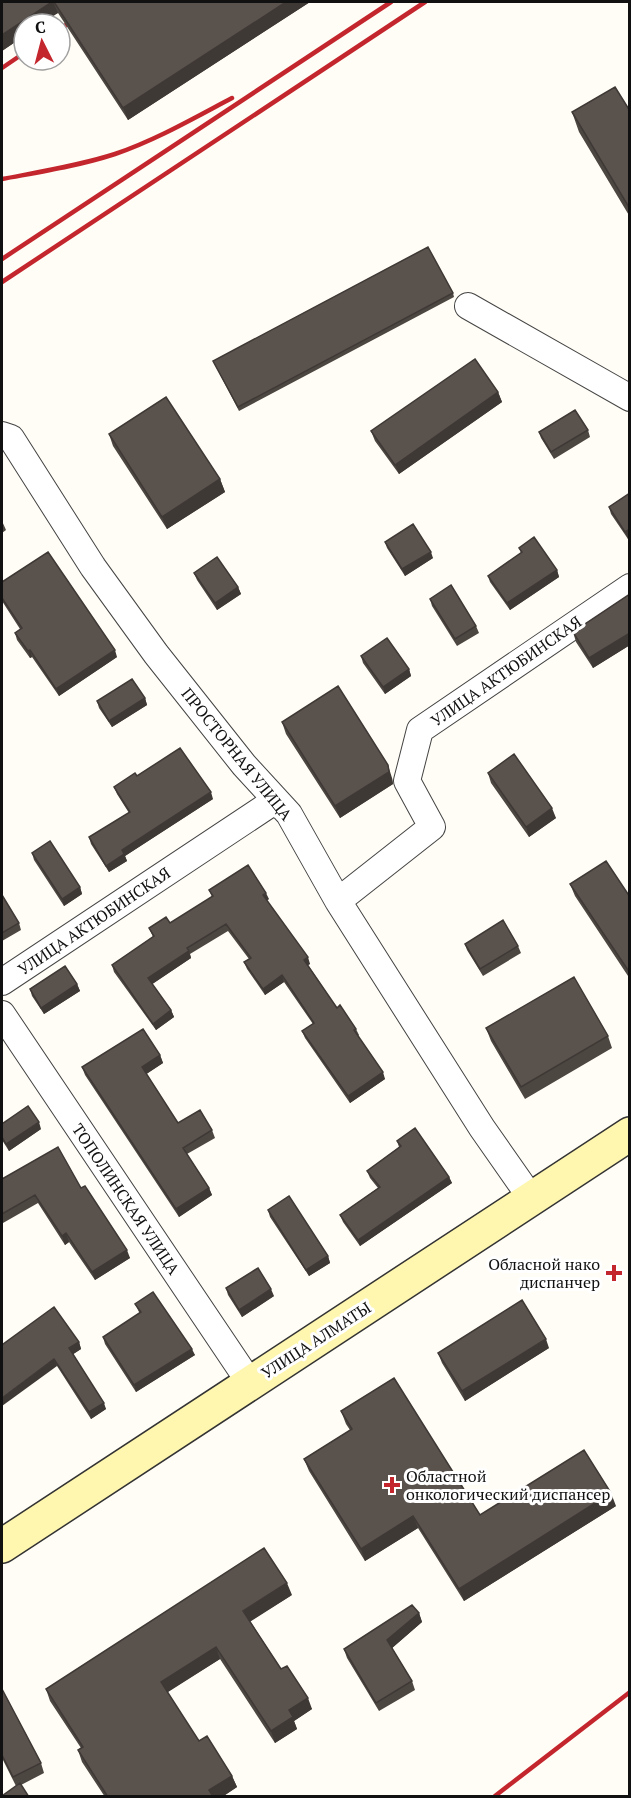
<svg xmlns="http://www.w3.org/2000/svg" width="631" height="1798" viewBox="0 0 631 1798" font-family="'PT Serif',serif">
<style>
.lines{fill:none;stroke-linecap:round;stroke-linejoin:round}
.street-casing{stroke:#444;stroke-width:28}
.secondary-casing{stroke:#333;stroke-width:36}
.street{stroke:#fff;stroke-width:26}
.secondary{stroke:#fff6b0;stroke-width:33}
.rail{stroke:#c4262e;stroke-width:4.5}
.wall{fill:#4d4742}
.shaded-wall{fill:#3f3936}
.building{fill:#5a524d;stroke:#3f3936;stroke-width:1.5}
.poi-dot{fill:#c4262e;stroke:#fff;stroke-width:2}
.labels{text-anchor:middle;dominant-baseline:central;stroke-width:6;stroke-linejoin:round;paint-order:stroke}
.street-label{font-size:16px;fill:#111;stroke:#fff}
.poi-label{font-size:16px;fill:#111;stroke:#fff;text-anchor:end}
</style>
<rect width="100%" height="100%" fill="#fffdf5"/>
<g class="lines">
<defs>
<path id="street" d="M468,306L630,398
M2,435L11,438L93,567L156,654L244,765L289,814L338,901L482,1128L531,1198
M338,901L432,827L407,781L420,730L630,587
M2,982L276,800
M2,1014L250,1383"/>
<path id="secondary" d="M2,1546L630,1134"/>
</defs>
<use href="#street" class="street-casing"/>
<use href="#secondary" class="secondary-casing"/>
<use href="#street" class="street"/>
<use href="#secondary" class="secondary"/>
<path class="rail" d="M60,29L101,2
M2,68L24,53
M2,179C39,172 78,166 115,154C156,140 194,118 232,98
M2,259L391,2
M2,282L425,2
M495,1796L630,1692"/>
</g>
<path class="wall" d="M2,2H310L128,120L58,13L24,24V36L2,51Z
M630,111V217L579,132L572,112Z
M453,293L454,297L239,411L213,361Z
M498,392L502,402L399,474L375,441L371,431Z
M588,430L590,437L554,459L541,438L539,432Z
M109,434L220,479L225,492L167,529L113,446Z
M630,493L628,539L611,514L609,507Z
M2,521L6,530L2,533Z
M385,542L433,558L405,576L387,548Z
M519,548L557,570L559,577L510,610L490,582L488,576L521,553Z
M194,573L238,587L241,594L217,610L197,580Z
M2,582L117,657L59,696L32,657L30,658L17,640L15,633L20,629L2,601Z
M630,594V645L593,668L576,642L573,632Z
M430,599L476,626L479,633L457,646L432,606Z
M361,656L409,669L411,676L385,694L363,663Z
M145,698L147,705L112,727L99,708L97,701Z
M282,722L392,778L393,784L340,818L286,734Z
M488,773L556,818L529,837L491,783Z
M137,776L213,799L125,856L127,861L109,872L91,844L89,837L129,813L117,794L114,787Z
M32,853L80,887L82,894L64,906L34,860Z
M570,884L630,897V979L575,896Z
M209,890L269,899L267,900L310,964L308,965L337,1008L356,1029L359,1035L358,1036L385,1079L350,1103L305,1038L302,1031L313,1024L284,982L265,995L247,969L244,962L249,959L228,931L190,954L191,958L152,984L171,1010L174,1017L156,1030L114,972L112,965L153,937L149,928L170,923L212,897Z
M2,895L19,923L21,930L2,941Z
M465,944L518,946L521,953L483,976L467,950Z
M77,984L80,991L44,1014L32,996L30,989Z
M486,1028L608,1036L612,1048L525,1099L491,1041Z
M160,1055L163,1063L146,1074L178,1123L212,1130L215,1138L187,1154L209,1188L212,1195L179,1217L85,1075L82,1067Z
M2,1124L41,1129L9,1151L2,1140Z
M397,1141L449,1177L452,1183L360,1246L343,1222L340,1215L378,1188L370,1178L367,1171L399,1147Z
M2,1179L81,1188L130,1258L95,1280L69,1242L65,1245L38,1203L3,1223L2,1220Z
M268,1210L328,1256L330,1263L309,1276L270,1217Z
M226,1288L274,1296L242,1317L228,1295Z
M135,1304L195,1355L136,1392L105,1344L103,1337L140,1314Z
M79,1342L81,1349L73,1354L106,1409L91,1419L57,1366L2,1345Z
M549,1348L465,1401L442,1363L438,1353Z
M341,1411L480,1515L616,1506L464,1601L418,1528L365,1561L309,1471L304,1459L350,1430L346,1424Z
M292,1595L250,1621L281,1669L312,1709L294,1721L297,1729L275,1743L220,1659L167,1692L199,1741L232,1776L237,1787L222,1797H105L82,1762L78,1750L81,1748L50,1701L46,1689Z
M419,1613L422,1622L392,1648L412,1681L415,1690L379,1711L347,1658L344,1649Z
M2,1689L41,1763L44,1773L21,1785L16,1786L2,1758Z"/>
<path class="shaded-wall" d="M52,2H53L58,13L41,24H24V36L2,51V35Z
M286,2H310L128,120L123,108Z
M498,392L502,402L399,474L395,465Z
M220,479L225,492L167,529L162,517Z
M630,529V538L628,539L625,532Z
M431,552L433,558L405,576L402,569Z
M557,570L559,577L510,610L507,603Z
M238,587L241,594L217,610L215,603Z
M630,633V645L593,668L589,658Z
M30,650L32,657L30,658L28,651Z
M115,650L117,657L59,696L56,689Z
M409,669L411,676L385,694L383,687Z
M145,698L147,705L112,727L109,721Z
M388,765L392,778L393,784L340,818L335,806Z
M211,792L213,799L125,856L127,861L109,872L106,866L122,850Z
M552,808L556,818L529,837L526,827Z
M80,887L82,894L64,906L62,899Z
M266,893L269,899L266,901L263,895Z
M189,951L191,958L151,985L148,978Z
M308,957L310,964L306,966L304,960Z
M282,975L284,982L265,995L263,989Z
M77,984L80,991L44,1014L41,1008Z
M171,1010L174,1017L156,1030L153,1024Z
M160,1055L163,1063L145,1075L142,1067Z
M383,1072L385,1079L350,1103L348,1096Z
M39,1122L41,1129L9,1151L6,1144Z
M449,1177L452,1183L360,1246L358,1240Z
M209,1188L212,1195L179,1217L176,1209Z
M66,1233L69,1242L65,1245L62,1236Z
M127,1250L130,1258L95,1280L92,1272Z
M328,1256L330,1263L309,1276L306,1270Z
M271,1289L274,1296L242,1317L239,1310Z
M546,1339L549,1348L465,1401L462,1391Z
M79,1342L81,1349L72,1355L69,1348Z
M192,1349L195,1355L136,1392L134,1385Z
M54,1359L57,1366L2,1406V1398Z
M104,1403L106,1409L91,1419L89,1412Z
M611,1493L616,1506L464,1601L459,1589Z
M413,1516L418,1528L365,1561L361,1549Z
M287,1583L292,1595L248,1623L243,1611Z
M419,1613L422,1622L391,1649L387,1640Z
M216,1647L220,1659L165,1694L161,1682Z
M308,1698L312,1709L294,1721L297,1729L275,1743L271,1731L289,1710Z
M232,1776L237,1787L222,1797H212L209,1790Z"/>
<path class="building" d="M2,2H52L2,35Z
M54,2H286L123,108Z
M615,87L630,111V209L572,112Z
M428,247L453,293L238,407L213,361Z
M475,359L498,392L395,465L371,431Z
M166,397L220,479L162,517L109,434Z
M575,410L588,430L551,452L539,432Z
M630,493V529L625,532L609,507Z
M413,524L431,552L402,569L385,542Z
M534,537L557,570L507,603L488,576L522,552L519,548Z
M48,552L115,650L56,689L30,650L28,651L15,633L22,628L2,598V582Z
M217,557L238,587L215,603L194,573Z
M451,585L476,626L455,639L430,599Z
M630,594V633L589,658L573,632Z
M387,638L409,669L383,687L361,656Z
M132,679L145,698L109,721L97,701Z
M338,686L388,765L389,772L335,806L282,722Z
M180,748L211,792L122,850L124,854L106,866L89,837L130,812L114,787L135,773L137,776Z
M514,754L552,808L526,827L488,773Z
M50,841L80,887L62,899L32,853Z
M606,861L630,897V973L570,884Z
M248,865L266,893L263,895L308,957L304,960L337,1008L340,1005L356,1029L354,1030L383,1072L348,1096L302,1031L314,1023L282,975L263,989L244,962L251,958L226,924L187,948L189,951L148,978L171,1010L153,1024L112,965L154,936L149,928L166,917L170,923L213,896L209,890Z
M2,895L19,923L2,933Z
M503,920L518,946L480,969L465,944Z
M65,966L77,984L41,1008L30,989Z
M574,977L608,1036L521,1087L486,1028Z
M143,1029L160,1055L142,1067L178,1123L200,1110L212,1130L183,1148L209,1188L176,1209L82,1067Z
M28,1106L39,1122L6,1144L2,1137V1124Z
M415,1128L449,1177L358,1240L340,1215L380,1187L367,1171L401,1146L397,1141Z
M58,1147L81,1188L85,1186L127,1250L92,1272L66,1233L62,1236L35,1195L2,1214V1179Z
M289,1196L328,1256L306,1270L268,1210Z
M258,1268L271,1289L239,1310L226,1288Z
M153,1292L192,1349L134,1385L103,1337L141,1312L135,1304Z
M522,1300L546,1339L462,1391L438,1353Z
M54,1307L79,1342L69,1348L104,1403L89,1412L54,1359L2,1398V1345Z
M394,1378L480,1515L584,1450L611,1493L459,1589L413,1516L361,1549L304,1459L352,1429L341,1411Z
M264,1548L287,1583L243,1611L281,1669L287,1666L308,1698L289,1710L293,1717L271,1731L216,1647L161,1682L199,1741L207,1736L232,1776L209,1790L213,1797H108L78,1750L83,1747L46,1689Z
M412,1605L419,1613L387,1640L412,1681L376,1703L344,1649Z
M2,1689L41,1763L13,1777L2,1755Z
M20,1783L29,1797H2V1796Z"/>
<g class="poi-dot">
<path d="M611 1264h6v6h6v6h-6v6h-6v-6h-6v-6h6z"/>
<path d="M389 1476h6v6h6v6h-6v6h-6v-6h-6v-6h6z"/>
</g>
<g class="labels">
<g class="street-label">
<text transform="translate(506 671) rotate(-35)">УЛИЦА АКТЮБИНСКАЯ</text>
<text transform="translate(237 754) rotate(51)">ПРОСТОРНАЯ УЛИЦА</text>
<text transform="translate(94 921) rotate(-34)">УЛИЦА АКТЮБИНСКАЯ</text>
<text transform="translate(126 1199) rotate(56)">ТОПОЛИНСКАЯ УЛИЦА</text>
<text transform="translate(316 1340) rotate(-33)">УЛИЦА АЛМАТЫ</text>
</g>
<g class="poi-label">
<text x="600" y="1264">Обласной нако<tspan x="600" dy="18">диспанчер</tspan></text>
<text x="406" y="1476" text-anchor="start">Областной<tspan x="406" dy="18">онкологический диспансер</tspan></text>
</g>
</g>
<rect width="631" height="1798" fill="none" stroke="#111111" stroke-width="6"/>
<g transform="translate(42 42) rotate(354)"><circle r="28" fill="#ffffff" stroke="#a0a0a0" stroke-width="1.5"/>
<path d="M0-4.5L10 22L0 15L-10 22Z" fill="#c4262e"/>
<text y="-9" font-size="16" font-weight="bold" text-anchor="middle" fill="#111111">С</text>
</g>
</svg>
